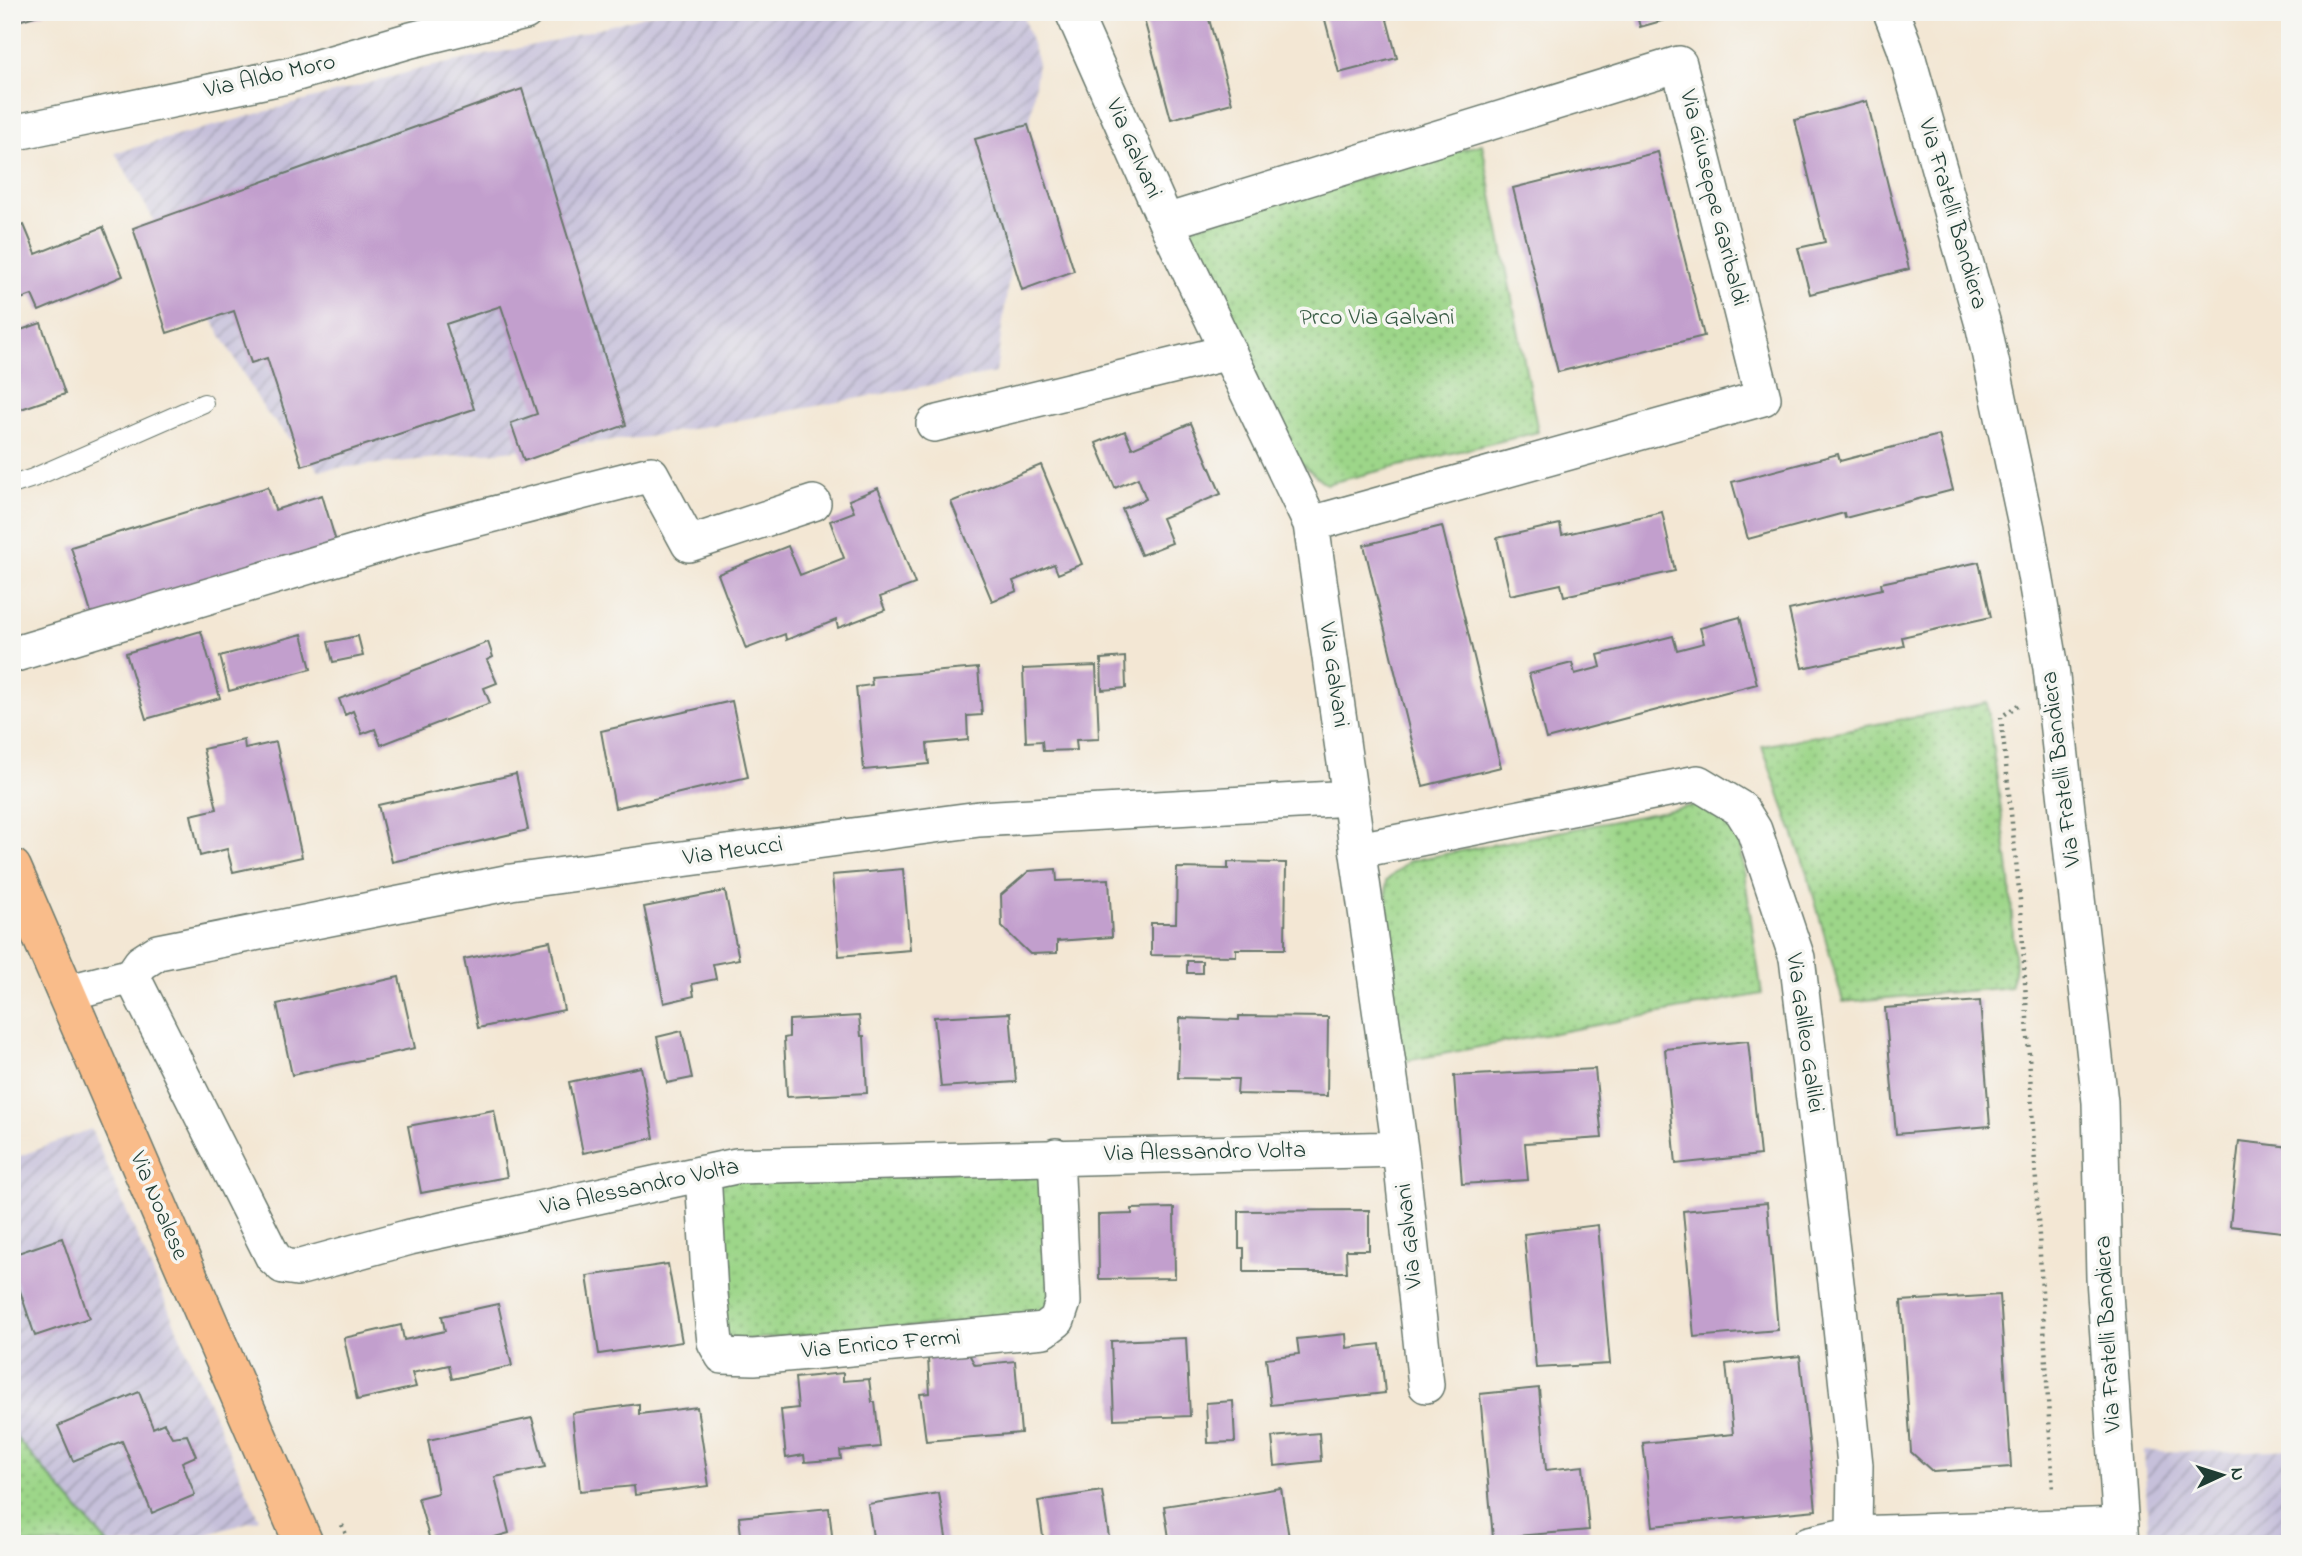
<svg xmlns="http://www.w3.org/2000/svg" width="2302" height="1556" viewBox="0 0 2302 1556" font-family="'Indie Flower',sans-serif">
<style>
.industrial{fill:url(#industrial-furrows)}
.green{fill:url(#green-dots);stroke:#5e8a5e;stroke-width:2}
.building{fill:#c29fcd}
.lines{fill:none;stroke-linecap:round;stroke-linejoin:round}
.lane-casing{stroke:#69786c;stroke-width:20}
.street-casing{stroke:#69786c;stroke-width:38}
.primary-casing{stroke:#69786c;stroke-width:41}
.path{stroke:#69786c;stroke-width:4.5;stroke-dasharray:2 5;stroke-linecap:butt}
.lane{stroke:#fff;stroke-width:18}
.street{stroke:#fff;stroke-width:35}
.primary{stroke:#f9bc8a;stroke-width:38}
.labels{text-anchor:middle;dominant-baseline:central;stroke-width:7;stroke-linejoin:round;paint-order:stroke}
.street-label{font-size:24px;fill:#1f3d34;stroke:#f6f6f2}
.park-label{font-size:24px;fill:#385c45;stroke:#f6f6f2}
</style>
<defs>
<pattern id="industrial-furrows" width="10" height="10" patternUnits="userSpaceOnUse" patternTransform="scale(1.75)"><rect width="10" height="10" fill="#c6c0da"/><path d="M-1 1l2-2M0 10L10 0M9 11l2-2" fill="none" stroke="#a09db2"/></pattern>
<pattern id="green-dots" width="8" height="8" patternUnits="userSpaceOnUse" patternTransform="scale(1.75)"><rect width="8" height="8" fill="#9dd689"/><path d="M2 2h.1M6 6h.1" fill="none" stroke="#7faf71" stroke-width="1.8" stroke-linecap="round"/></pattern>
</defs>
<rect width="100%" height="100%" fill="#f6f6f2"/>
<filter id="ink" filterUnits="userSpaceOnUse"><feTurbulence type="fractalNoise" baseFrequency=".0143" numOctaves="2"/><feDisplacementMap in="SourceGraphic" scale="14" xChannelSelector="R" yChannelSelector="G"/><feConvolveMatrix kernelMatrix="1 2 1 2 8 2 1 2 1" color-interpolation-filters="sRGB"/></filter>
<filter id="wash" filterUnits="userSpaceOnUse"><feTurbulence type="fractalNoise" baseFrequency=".00686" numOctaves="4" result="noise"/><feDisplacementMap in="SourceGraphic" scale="28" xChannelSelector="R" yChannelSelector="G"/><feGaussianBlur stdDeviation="1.57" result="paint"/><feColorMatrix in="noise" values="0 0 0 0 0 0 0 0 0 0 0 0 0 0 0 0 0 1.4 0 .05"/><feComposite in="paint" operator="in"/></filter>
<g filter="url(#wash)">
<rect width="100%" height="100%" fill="#f3e7d4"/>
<path class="industrial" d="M658,12H1022L1038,63L996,373L647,437L319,470L265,411L115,153L420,69L553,41Z
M91,1129L259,1519L175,1544H108L12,1433V1159Z
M2290,1449V1544H2149L2144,1451L2229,1452Z"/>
<path class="green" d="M1482,144L1538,432L1326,484L1294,458L1187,240L1192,227Z
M1987,703L2010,879L2015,972L2011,987L1843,1002L1807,872L1762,746Z
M1696,805L1738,830L1762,994L1394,1063L1386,881L1409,861Z
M1048,1167L1052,1305L1038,1317L740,1340L722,1336L715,1181Z
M12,1433L108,1544H12Z"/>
<g id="blocks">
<path class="building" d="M12,12H45V13L12,23Z
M1142,12H1207L1232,103L1171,119Z
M1323,12H1385L1397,58L1339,73Z
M1636,12H1690V13L1640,27Z
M522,89L626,425L524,461L511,423L537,414L501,306L446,324L474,409L302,466L267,358L251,363L234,311L167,333L133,228Z
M1867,101L1909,269L1810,294L1798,248L1825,242L1795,120Z
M1028,125L1074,271L1022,290L975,139Z
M1658,152L1704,336L1558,372L1513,188Z
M24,225L36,254L103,227L123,276L39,311L32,295L12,302V230Z
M41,323L65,394L12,412V333Z
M1191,423L1221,494L1162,518L1172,543L1141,555L1122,509L1146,499L1138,478L1115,488L1096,443L1125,431L1132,448Z
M1939,435L1953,490L1845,518L1844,513L1748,539L1732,482L1838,454L1840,461Z
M1041,465L1082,564L1058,574L1054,564L1013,581L1017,591L992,601L951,502Z
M268,487L275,510L322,495L338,548L94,623L71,547Z
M878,488L915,584L880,597L885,610L838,628L836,620L786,640L785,634L746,649L718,574L788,546L800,575L844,558L830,521L854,512L849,500Z
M1662,512L1675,571L1564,596L1561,584L1510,595L1497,538L1560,524L1562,535Z
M1442,526L1501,767L1423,786L1364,545Z
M1979,562L1991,617L1902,637L1904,646L1802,668L1789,610L1882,589L1881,583Z
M1740,617L1757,684L1546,739L1529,674L1572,663L1575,674L1601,667L1598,655L1673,636L1677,650L1704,643L1700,628Z
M201,631L220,698L146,719L126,653Z
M302,634L311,669L229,691L220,656Z
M358,636L363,656L333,662L328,642Z
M488,642L493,657L487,660L497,683L484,688L490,703L381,745L375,729L362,734L353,711L345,715L339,699Z
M1125,657L1126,688L1102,690L1101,659Z
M1096,666L1099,739L1076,740L1077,750L1043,751L1042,741L1026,742L1023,669Z
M978,668L982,715L967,716L968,740L927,744L929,764L864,770L856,687L872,685L871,677Z
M732,701L748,777L615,808L601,731Z
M244,740L245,749L276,742L302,857L233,872L227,849L200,856L191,815L217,809L203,749Z
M516,774L528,830L392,862L378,805Z
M1228,862L1286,863L1285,949H1236V956L1151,955V923H1176L1177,868L1228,869Z
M903,869L910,950L839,956L832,875Z
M1056,869L1057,881L1109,879L1112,937L1057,941V953L1030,954L1002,927L1001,895L1029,871Z
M725,891L739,959L713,964L716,979L692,984L694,996L664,1003L644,907Z
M550,941L564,1010L478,1028L464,959Z
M1187,961H1202V973H1187Z
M399,977L415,1048L292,1075L277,1004Z
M1980,1001L1990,1126L1896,1134L1885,1008Z
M1010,1013L1016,1082L941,1087L934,1017Z
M859,1016L861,1036H864L867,1093L787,1097L784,1038L789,1037V1020Z
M1239,1016L1328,1017L1327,1096L1237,1094L1238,1079L1178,1078L1180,1018L1239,1020Z
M682,1031L692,1078L667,1083L657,1037Z
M1748,1041L1760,1155L1676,1164L1665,1049Z
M641,1067L654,1138L583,1153L569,1082Z
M1595,1069L1602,1138L1525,1143L1528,1180L1462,1184L1454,1076Z
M494,1110L507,1177L421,1193L408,1126Z
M2239,1141L2290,1147V1233L2230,1226Z
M1767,1203L1778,1330L1694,1337L1683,1211Z
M1174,1208L1175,1278L1099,1279L1098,1215L1132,1214V1209Z
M1369,1210V1250H1346L1347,1272H1244V1248H1239V1211Z
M1598,1225L1610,1364L1536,1368L1524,1234Z
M62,1238L89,1318L35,1336L12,1267V1255Z
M668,1264L682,1342L599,1354L587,1276Z
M2000,1295L2011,1467L1933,1472L1911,1452L1901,1301Z
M498,1304L512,1366L452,1379L449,1365L412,1373L416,1387L357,1400L344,1338L401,1325L404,1340L445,1331L442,1316Z
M1346,1334L1347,1348L1380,1344L1385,1393L1271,1405L1266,1358L1299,1354L1297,1339Z
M1186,1338L1190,1416L1114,1419L1111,1341Z
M969,1354L975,1365L1015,1361L1021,1433L926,1441L920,1394L930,1393L928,1358Z
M1800,1356L1816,1510L1653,1526L1643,1443L1733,1434L1726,1364Z
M843,1373V1381L869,1379L872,1402H875L880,1447L840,1451L841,1459L805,1462L804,1455L786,1458L781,1410L798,1408L795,1378Z
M1539,1388L1546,1470L1583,1466L1589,1530L1493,1538L1480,1394Z
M139,1392L153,1428L164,1423L172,1437L187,1435L196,1456L182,1462L195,1495L152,1513L122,1441L73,1461L58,1426Z
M1233,1401L1235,1442L1208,1443L1206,1403Z
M639,1404V1414L697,1407L709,1486L635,1495L634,1486L580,1491L572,1413Z
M532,1418L545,1467L495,1477L509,1533L470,1544H431L418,1498L438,1493L428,1440Z
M1319,1433L1321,1461L1275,1466L1272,1437Z
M1281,1488L1290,1544H1170L1164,1506Z
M1102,1491L1110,1544H1044L1038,1501Z
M939,1493L947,1544H874L868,1504Z
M829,1508L833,1544H742L739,1517Z"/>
</g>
</g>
<g filter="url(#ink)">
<use href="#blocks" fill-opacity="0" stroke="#69786c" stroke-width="2"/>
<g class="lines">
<defs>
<path id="lane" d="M12,485L33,478L204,403"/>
<path id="street" d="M1073,12L1166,222L1311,524L1400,1149L1426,1385
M1891,12L1905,48L1984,328L2027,529L2051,668L2100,1102L2104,1278L2122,1544
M12,133L287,76L411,40L525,12
M1166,222L1679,64L1763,398L1311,524
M934,424L1229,352
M12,655L416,534L651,474L689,544L813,503
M1359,850L1698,783L1741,809L1754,830L1797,958L1839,1308L1855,1465L1854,1534
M132,976L273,1257L283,1266L297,1268L410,1237L736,1166L1400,1149
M132,976L141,963L158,952L511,882L979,819L1351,798
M66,993L132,976
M703,1173L710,1294L715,1342L723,1356L754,1357L1044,1330L1057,1320L1063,1302L1056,1156
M1809,1544L1854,1534L2121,1525"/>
<path id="primary" d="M12,868L304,1544"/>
</defs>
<use href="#lane" class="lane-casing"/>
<use href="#street" class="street-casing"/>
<use href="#primary" class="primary-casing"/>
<path class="path" d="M2018,705L2001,717L2021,909L2053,1491
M342,1525L350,1544"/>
<use href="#lane" class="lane"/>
<use href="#street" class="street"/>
<use href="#primary" class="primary"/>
</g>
</g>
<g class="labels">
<g class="street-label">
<text transform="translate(270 77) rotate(-13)">Via Aldo Moro</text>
<text transform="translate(1133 149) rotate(66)">Via Galvani</text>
<text transform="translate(1713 198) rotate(76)">Via Giuseppe Garibaldi</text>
<text transform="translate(1952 214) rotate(74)">Via Fratelli Bandiera</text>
<text transform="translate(1333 675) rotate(82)">Via Galvani</text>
<text transform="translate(2062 769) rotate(-97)">Via Fratelli Bandiera</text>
<text transform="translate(733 852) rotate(-8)">Via Meucci</text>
<text transform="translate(1804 1033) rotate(82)">Via Galileo Galilei</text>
<text transform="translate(1205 1153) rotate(-1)">Via Alessandro Volta</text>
<text transform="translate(640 1188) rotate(-12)">Via Alessandro Volta</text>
<text transform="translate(158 1206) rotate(67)">Via Noalese</text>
<text transform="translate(1410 1236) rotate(-96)">Via Galvani</text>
<text transform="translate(2109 1334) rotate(-93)">Via Fratelli Bandiera</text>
<text transform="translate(881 1345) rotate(-5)">Via Enrico Fermi</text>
</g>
<g class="park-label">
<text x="1377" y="318">Prco Via Galvani</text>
</g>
</g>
<rect width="2302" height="1556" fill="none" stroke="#f6f6f2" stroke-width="42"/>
<g transform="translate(2222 1475) rotate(86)" stroke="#f6f6f2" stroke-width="5" paint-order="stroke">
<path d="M0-5L12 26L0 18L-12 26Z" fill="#1f3d34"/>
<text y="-10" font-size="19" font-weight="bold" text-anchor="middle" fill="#1f3d34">N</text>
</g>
</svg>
